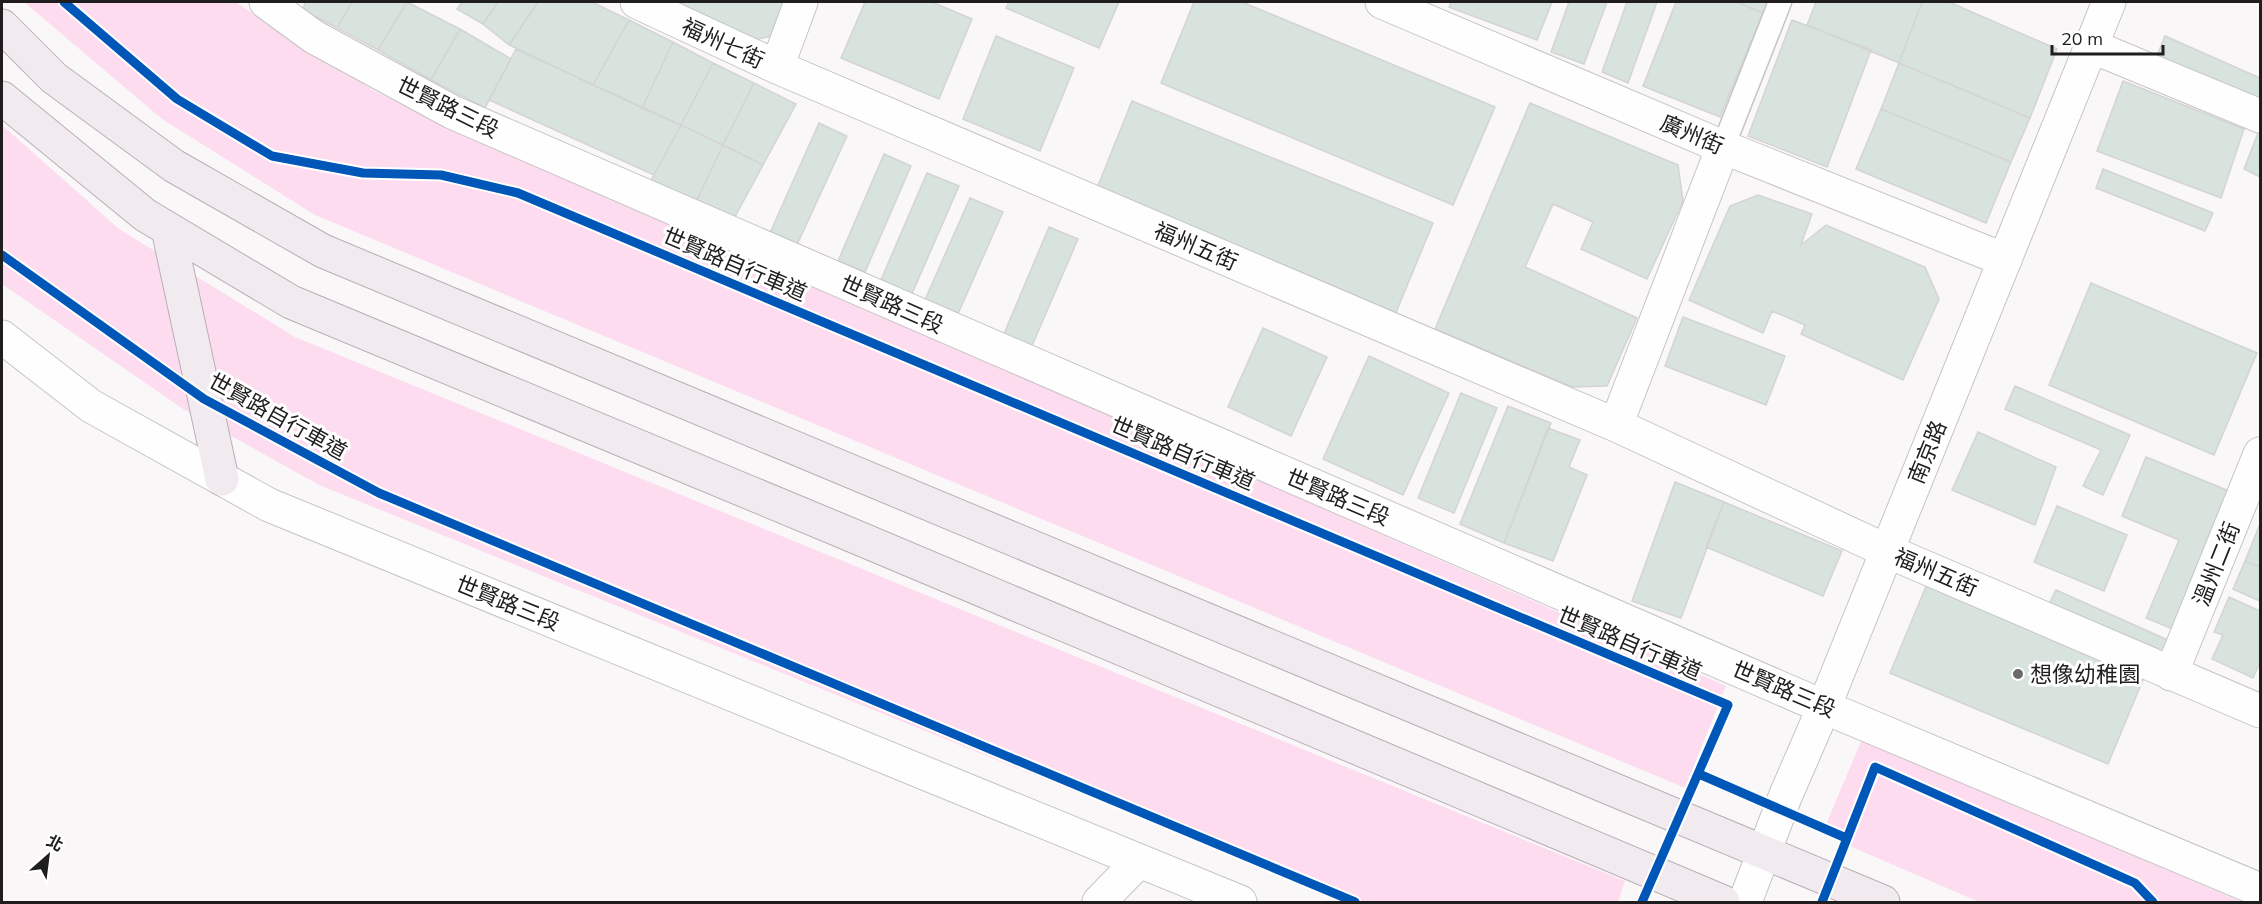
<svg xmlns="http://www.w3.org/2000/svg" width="2262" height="904" viewBox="0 0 2262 904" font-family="Mulish,'Noto Sans TC',sans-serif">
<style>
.green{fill:#fddcf0}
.building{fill:#d7e3dc;stroke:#d4d4d4;stroke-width:1.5}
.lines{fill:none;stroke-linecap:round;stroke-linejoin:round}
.service-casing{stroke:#c6c4c5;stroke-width:25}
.minor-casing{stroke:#c6c4c5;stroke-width:35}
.tertiary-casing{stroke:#c6c4c5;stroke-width:35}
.primary-casing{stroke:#baaeb5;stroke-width:35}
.service{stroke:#fefefe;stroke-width:22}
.minor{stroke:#fefefe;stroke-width:33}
.tertiary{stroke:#fefefe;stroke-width:33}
.primary{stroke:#f1ebef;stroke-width:33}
.cycleway-casing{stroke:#fff;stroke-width:13}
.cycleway{stroke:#0057b8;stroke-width:9}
.poi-dot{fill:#6c696b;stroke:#fff;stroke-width:2}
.labels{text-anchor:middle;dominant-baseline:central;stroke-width:6;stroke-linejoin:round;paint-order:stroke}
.street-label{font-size:22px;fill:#1f1d1e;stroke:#fff}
.poi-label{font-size:22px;fill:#1f1d1e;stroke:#fff;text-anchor:start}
</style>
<rect width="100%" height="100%" fill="#faf7f9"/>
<path class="green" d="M24,2H235L376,92L1726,686L1685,788L315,215L162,119Z
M2,125L119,229L295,337L1625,881L1618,902H1347L319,485L183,409L2,284Z
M1862,739L2242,902H1979L1822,834Z"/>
<path class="building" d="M305,2H352L337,28L303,10Z
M352,2H407L378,50L337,28Z
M407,2L460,29L431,80L378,50Z
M462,2H498L483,24L457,9Z
M498,2H538L509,45L483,24Z
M538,2H592L629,20L593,85L509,45Z
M673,2H797L784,33L759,39L737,38Z
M865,2H932L972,19L939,99L841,58Z
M1009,2H1119L1099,48L1006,8Z
M1194,2H1242L1495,107L1453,205L1161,83Z
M1451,2H1552L1537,40L1449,7Z
M1569,2H1607L1584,64L1551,52Z
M1627,2H1657L1628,83L1602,72Z
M1676,2H1736L1763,13L1720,117L1643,86Z
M1736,2H1768L1763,13Z
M1816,2H1922L1899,63L1807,25Z
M1922,2H1949L2057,49L2030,118L1899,63Z
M629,20L673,42L642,108L593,85Z
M1792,20L1871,50L1827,167L1748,136Z
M460,29L511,59L485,108L431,80Z
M996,36L1074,68L1040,151L963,119Z
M2165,36L2260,78V108L2154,63Z
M673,42L713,63L681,125L642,108Z
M516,49L681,125L654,175L489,100Z
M713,63L754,83L723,145L681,125Z
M1899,63L2030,118L2011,162L1881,109Z
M2123,81L2244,129L2221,198L2097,151Z
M754,83L796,104L763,165L723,145Z
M1132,101L1433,223L1395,315L1095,193Z
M1530,103L1678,165L1683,201L1647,279L1581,249L1593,222L1553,204L1525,267L1637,318L1607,386L1572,387L1435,329Z
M1881,109L2011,162L1986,223L1856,169Z
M819,123L847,136L796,247L769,235Z
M681,125L723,145L693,208L648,186Z
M2260,128V177L2244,169Z
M723,145L763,165L731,224L693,208Z
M884,154L911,166L865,272L838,261Z
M2103,169L2213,213L2205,231L2096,188Z
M927,173L959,186L911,296L880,282Z
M1758,195L1812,214L1801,245L1826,225L1925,267L1939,299L1903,380L1801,334L1805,325L1772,311L1763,333L1689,300L1730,206Z
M970,198L1003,212L957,316L924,302Z
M1049,227L1078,239L1031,348L1003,336Z
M2091,283L2257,353L2214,455L2049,385Z
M1683,317L1785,356L1766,405L1665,366Z
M1263,328L1327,357L1291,436L1228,407Z
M1369,356L1449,393L1403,495L1323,459Z
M2015,386L2130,435L2103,495L2083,486L2101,450L2005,409Z
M1461,393L1497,408L1454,513L1418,498Z
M1508,406L1551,423L1504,543L1460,524Z
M1548,428L1580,440L1569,467L1587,475L1553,561L1504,543Z
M1978,432L2056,467L2035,525L1952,490Z
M2146,457L2229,491L2173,629L2146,618L2179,540L2122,516Z
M1675,482L1724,502L1681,618L1632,601Z
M1724,502L1842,551L1823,596L1706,547Z
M2057,506L2127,535L2104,591L2034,562Z
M2260,524V567L2245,561Z
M2245,561L2260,567V601L2233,589Z
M1927,584L2145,675L2108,764L1890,673Z
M2056,590L2170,641L2159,665L2044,614Z
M2229,597L2260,611V662L2253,678L2212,659L2223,635L2214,632Z"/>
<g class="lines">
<defs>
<path id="service" d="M1723,147L1780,2"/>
<path id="minor" d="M266,2L314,37L452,112L1824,707L2260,890
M637,2L777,67L1616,425L1887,551L2260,711
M1382,2L1723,147L2005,260
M2091,46L2260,116
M777,67L801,2
M2,337L91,406L269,505L1240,902
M1616,425L1723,147
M2171,674L2260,454
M1099,902L1139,861"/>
<path id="tertiary" d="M1745,902L1785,797L1824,707L2109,2"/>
<path id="primary" d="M2,26L54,78L174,166L323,251L1883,902
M2,98L145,215L291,302L837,529L1723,902
M168,229L222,479"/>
</defs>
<use href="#service" class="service-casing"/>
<use href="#minor" class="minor-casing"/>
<use href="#tertiary" class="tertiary-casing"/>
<use href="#primary" class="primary-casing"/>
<use href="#service" class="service"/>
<use href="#minor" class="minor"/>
<use href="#tertiary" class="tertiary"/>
<use href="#primary" class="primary"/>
<defs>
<path id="cycleway" d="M64,2L177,99L272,156L363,173L441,175L518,193L1728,705L1642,902
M2,255L204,399L379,493L1355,902
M1699,774L1846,838
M1822,902L1875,767L2135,883L2153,902"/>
</defs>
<use href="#cycleway" class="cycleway-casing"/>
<use href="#cycleway" class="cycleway"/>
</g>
<circle class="poi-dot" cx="2018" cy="674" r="6"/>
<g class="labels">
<g class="street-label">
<text transform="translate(723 43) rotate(25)">福州七街</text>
<text transform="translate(448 107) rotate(26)">世賢路三段</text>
<text transform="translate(1692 134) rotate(23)">廣州街</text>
<text transform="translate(1196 246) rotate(23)">福州五街</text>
<text transform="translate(735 264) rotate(23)">世賢路自行車道</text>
<text transform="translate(892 304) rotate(24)">世賢路三段</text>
<text transform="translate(278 416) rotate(29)">世賢路自行車道</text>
<text transform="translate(1927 452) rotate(-68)">南京路</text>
<text transform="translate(1183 453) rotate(23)">世賢路自行車道</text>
<text transform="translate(1338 497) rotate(23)">世賢路三段</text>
<text transform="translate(2216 564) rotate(-68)">溫州二街</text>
<text transform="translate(1936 572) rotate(23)">福州五街</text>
<text transform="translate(508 603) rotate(22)">世賢路三段</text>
<text transform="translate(1630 643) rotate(23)">世賢路自行車道</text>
<text transform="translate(1784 689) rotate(23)">世賢路三段</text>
</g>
<g class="poi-label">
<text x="2030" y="674">想像幼稚園</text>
</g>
</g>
<rect width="2262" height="904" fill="none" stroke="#1f1d1e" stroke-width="6"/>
<g transform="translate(48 856) rotate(28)" stroke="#ffffff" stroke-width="4.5" paint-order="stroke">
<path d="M0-4.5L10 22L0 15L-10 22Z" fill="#1f1d1e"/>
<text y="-9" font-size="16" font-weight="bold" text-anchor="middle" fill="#1f1d1e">北</text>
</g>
<path d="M2052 45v9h111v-9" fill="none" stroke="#1f1d1e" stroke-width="3"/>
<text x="2061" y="45" font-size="18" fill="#1f1d1e" stroke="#ffffff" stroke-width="4.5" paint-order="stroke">20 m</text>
</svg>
